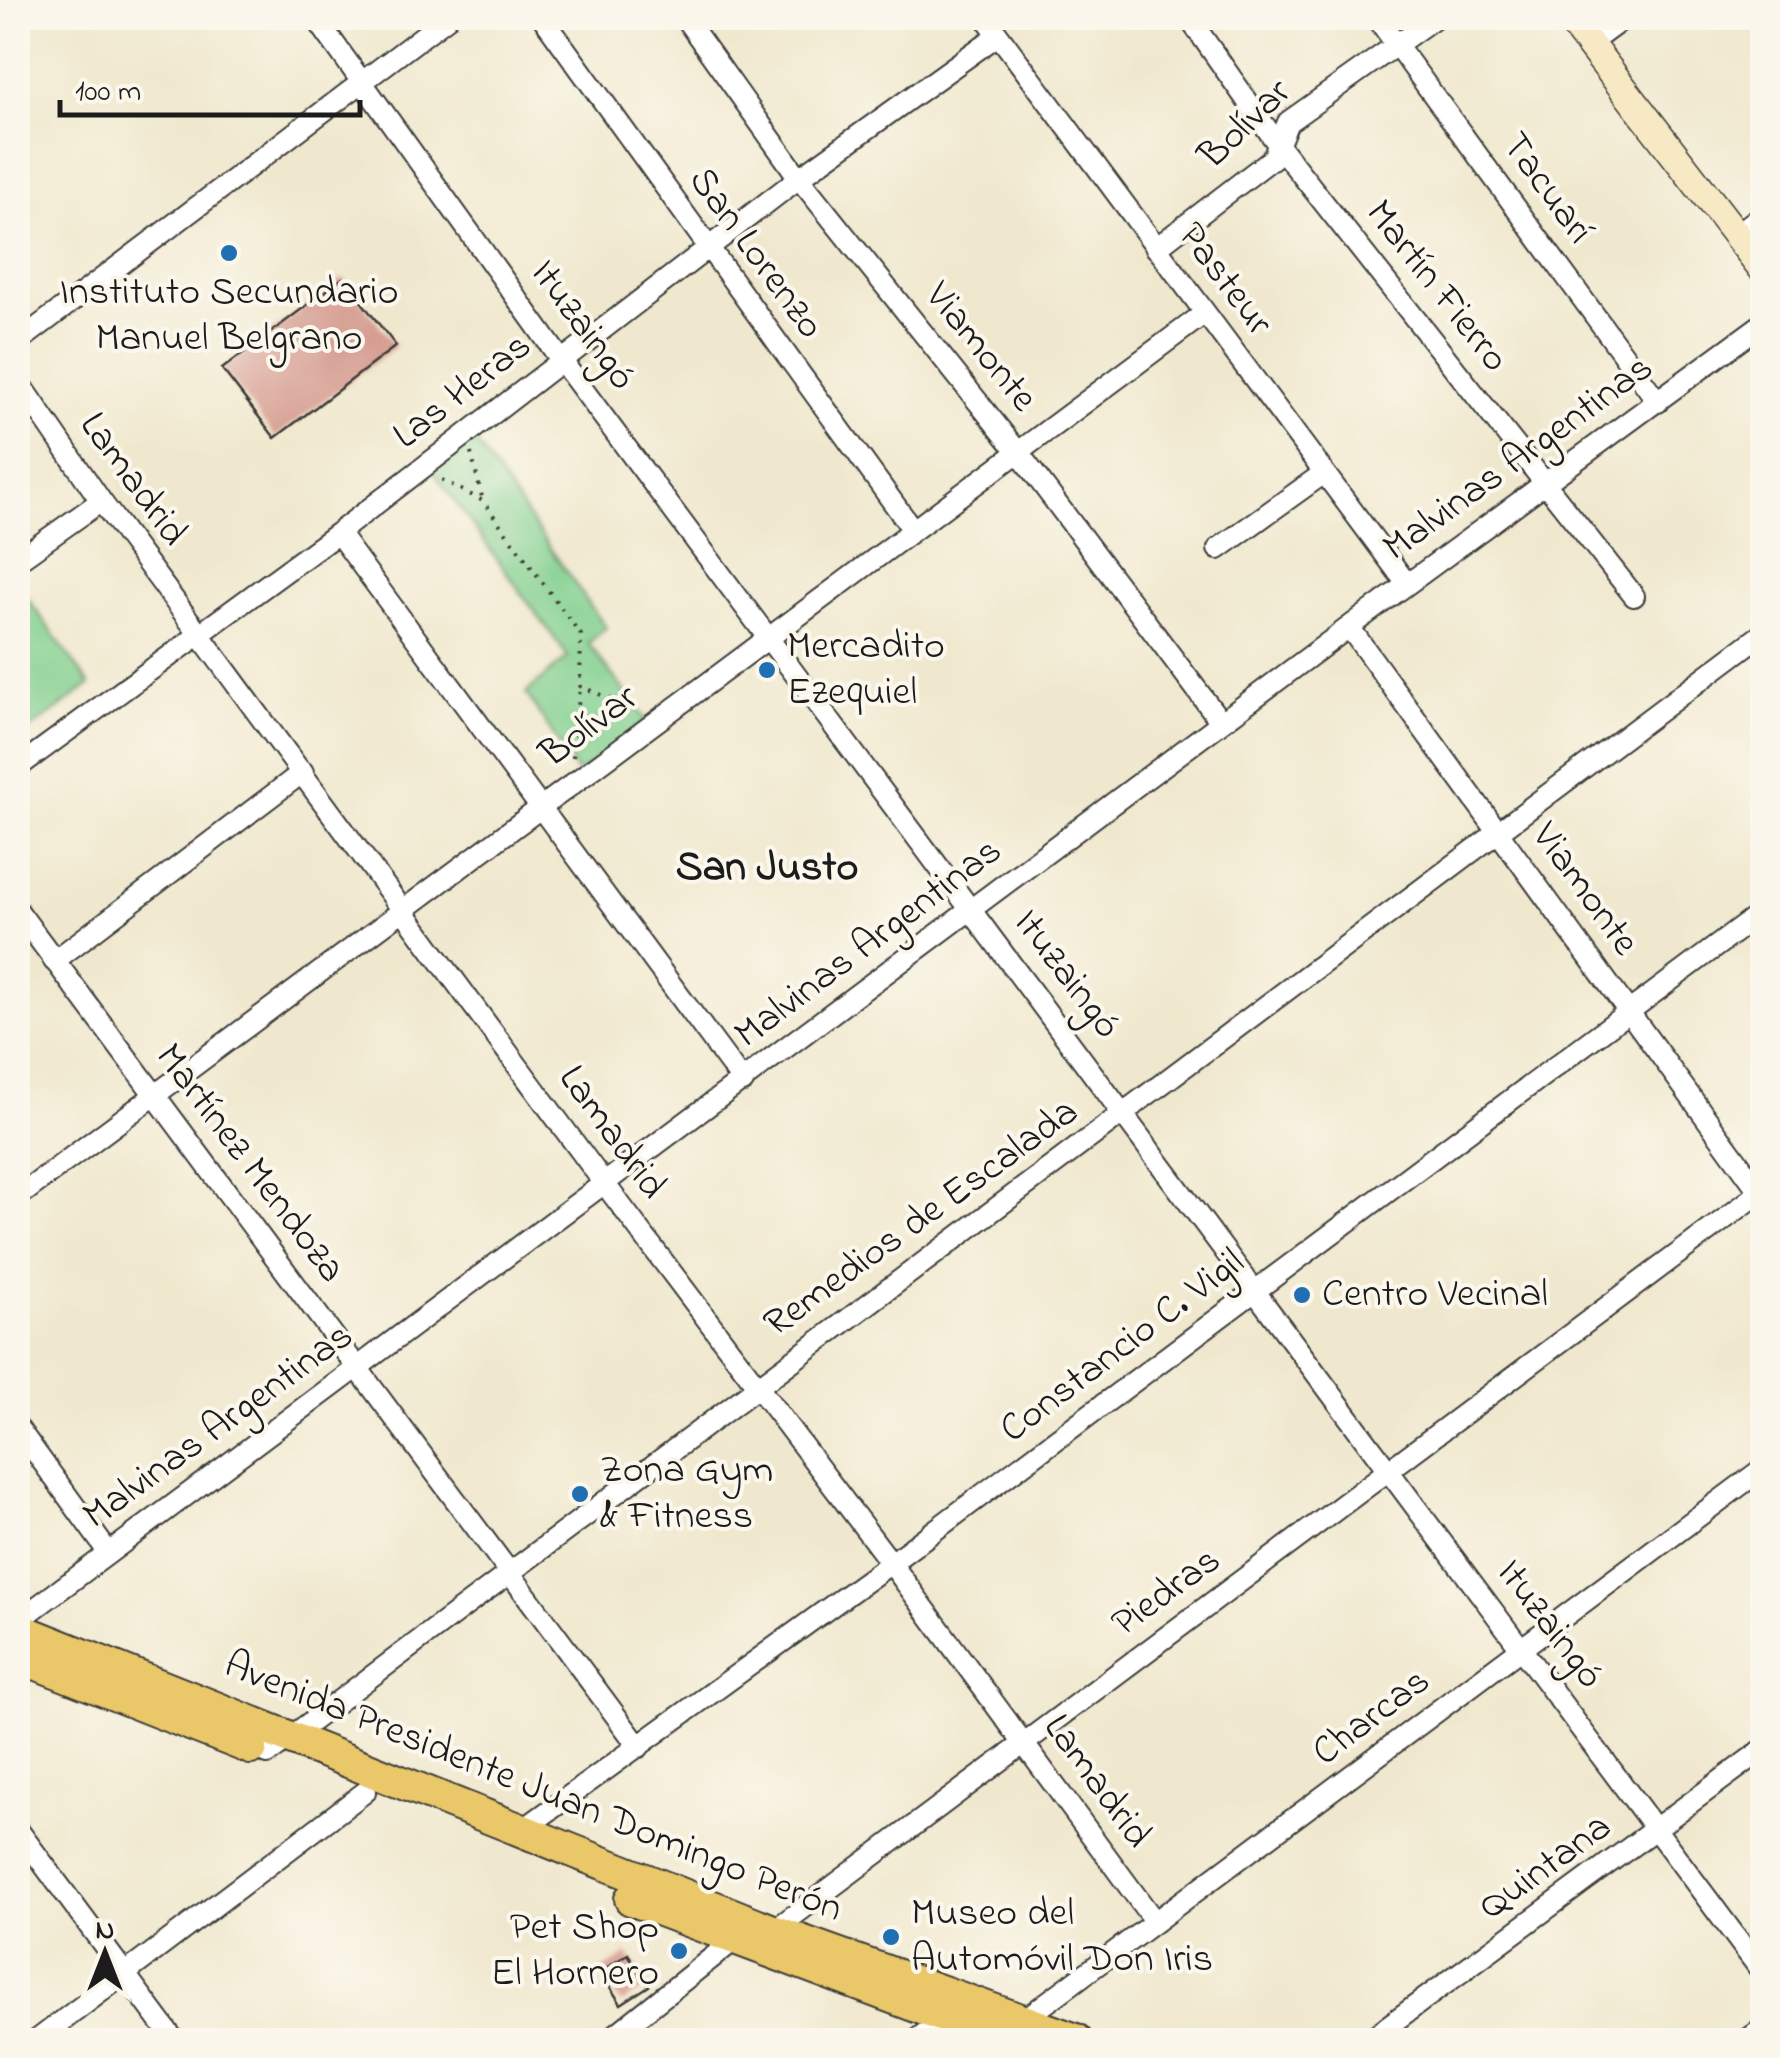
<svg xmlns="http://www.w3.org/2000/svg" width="1780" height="2058" viewBox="0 0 1780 2058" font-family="'Indie Flower',sans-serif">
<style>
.green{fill:#81cf8e;stroke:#4e7655;stroke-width:2.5}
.building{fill:#d69c91}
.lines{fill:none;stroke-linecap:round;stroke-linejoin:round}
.minor-casing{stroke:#3c3b37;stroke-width:24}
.secondary-casing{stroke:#3c3b37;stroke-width:31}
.primary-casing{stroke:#3c3b37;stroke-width:36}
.path{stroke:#3c3b37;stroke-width:4;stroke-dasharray:2.5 8;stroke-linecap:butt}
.minor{stroke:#fff;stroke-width:20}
.secondary{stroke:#f7e9c3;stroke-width:28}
.primary{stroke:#eac769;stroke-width:32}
.poi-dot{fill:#1f6fb2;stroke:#fbf7ec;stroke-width:4}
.labels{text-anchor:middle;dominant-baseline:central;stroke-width:8;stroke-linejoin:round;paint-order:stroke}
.street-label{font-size:40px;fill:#1c1c1c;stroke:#fbf7ec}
.poi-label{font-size:40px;fill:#1c1c1c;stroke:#fbf7ec;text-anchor:start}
.neighbourhood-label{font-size:42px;font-weight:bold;fill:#1c1c1c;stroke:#fbf7ec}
</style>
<rect width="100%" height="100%" fill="#fbf7ec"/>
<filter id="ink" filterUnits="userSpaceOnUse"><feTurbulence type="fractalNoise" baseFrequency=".01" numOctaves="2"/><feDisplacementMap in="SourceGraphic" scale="20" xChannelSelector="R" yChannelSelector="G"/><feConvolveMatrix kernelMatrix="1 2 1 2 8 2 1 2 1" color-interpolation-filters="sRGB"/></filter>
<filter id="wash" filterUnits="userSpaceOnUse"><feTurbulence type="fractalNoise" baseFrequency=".0048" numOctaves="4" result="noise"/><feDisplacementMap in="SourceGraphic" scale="40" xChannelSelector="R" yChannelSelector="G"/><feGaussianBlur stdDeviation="2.25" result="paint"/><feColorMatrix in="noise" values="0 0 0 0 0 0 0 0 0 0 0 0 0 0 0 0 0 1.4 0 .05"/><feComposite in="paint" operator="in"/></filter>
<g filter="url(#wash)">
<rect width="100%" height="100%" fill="#f0e8ce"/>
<path class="green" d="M471,436L606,628L588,643L647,721L578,774L526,693L568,657L430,467Z
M18,585L90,685L25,733L18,722Z"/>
<g id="blocks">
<path class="building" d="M343,278L396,346L275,438L222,369Z
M628,1954L649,1986L621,2004L600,1972Z"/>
</g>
</g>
<g filter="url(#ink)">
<use href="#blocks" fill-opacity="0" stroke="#3c3b37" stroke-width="2.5"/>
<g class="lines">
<defs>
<path id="minor" d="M316,18L561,360L1762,1972
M543,18L913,530
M685,18L799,178L1018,452L1221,722
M986,18L1407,584
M1189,18L1279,146L1634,596
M1377,18L1658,402
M1590,43L1624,18
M1737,234L1762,215
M1156,248L1273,158L1288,122L1434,18
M18,342L447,18
M18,380L101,501L604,1183L891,1563L1155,1922
M338,533L743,1082
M1218,549L1324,473
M18,560L101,501
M1349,627L1762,1195
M18,767L338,533L799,178L998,35
M18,911L639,1747
M54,961L303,772
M18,1197L1205,313
M18,1428L108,1552
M18,1621L1349,627L1762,324
M268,1754L1762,634
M18,1830L174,2040
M521,1831L891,1563L1762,912
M1022,2021L1762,1469
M37,2040L365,1792
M609,2040L733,1941L773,1931L1762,1191
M916,2040L945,2018
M1369,2040L1762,1750
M1747,2040L1762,2029"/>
<path id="secondary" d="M1569,18L1762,268"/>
<path id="primary" d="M18,1629L773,1931L1076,2040
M18,1656L251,1748
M631,1899L1007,2040"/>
</defs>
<use href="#minor" class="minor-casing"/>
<use href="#secondary" class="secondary-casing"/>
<use href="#primary" class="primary-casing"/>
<path class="path" d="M471,453L483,501
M442,480L483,501L581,635L580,686L634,709
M573,757L580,687"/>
<use href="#minor" class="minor"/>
<use href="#secondary" class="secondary"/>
<use href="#primary" class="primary"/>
</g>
</g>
<g class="poi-dot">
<circle cx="229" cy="253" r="10"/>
<circle cx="767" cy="670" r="10"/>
<circle cx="1302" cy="1295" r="10"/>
<circle cx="580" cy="1494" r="10"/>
<circle cx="891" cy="1937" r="10"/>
<circle cx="679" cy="1951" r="10"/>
</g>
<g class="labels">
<g class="street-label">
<text transform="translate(1246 125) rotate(-44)">Bolívar</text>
<text transform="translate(1546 189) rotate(54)">Tacuarí</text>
<text transform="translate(755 254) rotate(54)">San Lorenzo</text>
<text transform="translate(1224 280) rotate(53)">Pasteur</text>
<text transform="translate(1436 287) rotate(52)">Martín Fierro</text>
<text transform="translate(582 326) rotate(54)">Ituzaingó</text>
<text transform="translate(980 348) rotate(51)">Viamonte</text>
<text transform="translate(463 392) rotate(-38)">Las Heras</text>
<text transform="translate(1519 459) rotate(-36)">Malvinas Argentinas</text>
<text transform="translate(132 480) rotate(54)">Lamadrid</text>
<text transform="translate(590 727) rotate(-37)">Bolívar</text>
<text transform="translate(1584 890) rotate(54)">Viamonte</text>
<text transform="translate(869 944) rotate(-37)">Malvinas Argentinas</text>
<text transform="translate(1066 975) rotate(53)">Ituzaingó</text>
<text transform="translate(611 1133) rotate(54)">Lamadrid</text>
<text transform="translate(249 1164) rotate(53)">Martínez Mendoza</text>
<text transform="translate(922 1219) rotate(-36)">Remedios de Escalada</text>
<text transform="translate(1123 1347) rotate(-37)">Constancio C. Vigil</text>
<text transform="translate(219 1427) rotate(-36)">Malvinas Argentinas</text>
<text transform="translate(1167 1593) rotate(-36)">Piedras</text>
<text transform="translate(1549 1625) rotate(53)">Ituzaingó</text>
<text transform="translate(1372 1718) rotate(-37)">Charcas</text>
<text transform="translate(1096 1782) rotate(54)">Lamadrid</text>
<text transform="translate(533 1788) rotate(22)">Avenida Presidente Juan Domingo Perón</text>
<text transform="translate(1546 1868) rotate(-36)">Quintana</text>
</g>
<g class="poi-label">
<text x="229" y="293" text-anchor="middle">Instituto Secundario<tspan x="229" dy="46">Manuel Belgrano</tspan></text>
<text x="787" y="647">Mercadito<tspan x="787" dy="46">Ezequiel</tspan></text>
<text x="1322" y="1295">Centro Vecinal</text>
<text x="600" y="1471">Zona Gym<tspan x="600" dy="46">&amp; Fitness</tspan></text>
<text x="911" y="1914">Museo del<tspan x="911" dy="46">Automóvil Don Iris</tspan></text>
<text x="659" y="1928" text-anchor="end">Pet Shop<tspan x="659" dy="46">El Hornero</tspan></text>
</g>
<g class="neighbourhood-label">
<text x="767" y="868">San Justo</text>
</g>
</g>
<rect width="1780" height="2058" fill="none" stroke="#fbf7ec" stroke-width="60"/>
<g transform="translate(105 1953)" stroke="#fbf7ec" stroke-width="8" paint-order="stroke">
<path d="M0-8L18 38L0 25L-18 38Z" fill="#1c1c1c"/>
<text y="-15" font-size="28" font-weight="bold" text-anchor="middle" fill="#1c1c1c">N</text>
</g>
<path d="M60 100v15h300v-15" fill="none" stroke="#1c1c1c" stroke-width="5"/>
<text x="75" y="100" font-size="30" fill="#1c1c1c" stroke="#fbf7ec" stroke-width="8" paint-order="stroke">100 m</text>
</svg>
